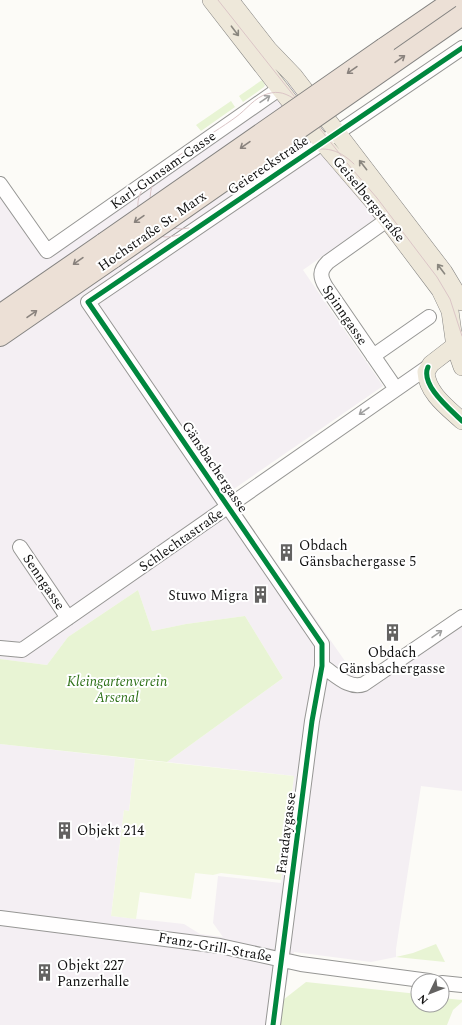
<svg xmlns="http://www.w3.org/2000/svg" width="462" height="1025" viewBox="0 0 462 1025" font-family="Spectral,serif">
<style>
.industrial{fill:#f4eff3}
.green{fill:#e8f4d4}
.pitch{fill:#f1f8df}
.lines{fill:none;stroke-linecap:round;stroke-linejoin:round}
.minor-casing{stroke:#969694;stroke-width:16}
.major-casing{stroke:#848381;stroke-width:18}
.highway-casing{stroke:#848381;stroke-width:22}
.minor{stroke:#fffefe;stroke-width:14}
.major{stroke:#eee8da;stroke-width:17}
.highway{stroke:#ece0d6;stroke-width:20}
.tram{stroke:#dbc5c6;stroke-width:1}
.highway-bridge-casing{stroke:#848381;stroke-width:22;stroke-linecap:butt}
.highway-bridge{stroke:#ece0d6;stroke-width:20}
.cycleway-casing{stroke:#fff;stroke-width:8}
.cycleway{stroke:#00873e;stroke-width:5}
.oneway{stroke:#8a877f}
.oneway2{stroke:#89827d}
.oneway3{stroke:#9f9f9f}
.labels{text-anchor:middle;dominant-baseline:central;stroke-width:4;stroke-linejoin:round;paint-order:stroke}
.street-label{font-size:14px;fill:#101010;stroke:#fff}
.poi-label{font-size:14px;fill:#101010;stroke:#fff;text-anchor:start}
.park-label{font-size:14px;font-style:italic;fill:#2e7118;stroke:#fff}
</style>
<rect width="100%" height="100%" fill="#fcfbf7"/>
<path class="industrial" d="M290,81L331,133L376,218L303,270L383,386L228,493L363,687L462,616V791L421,786L396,949V957L371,962L294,952L283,1000L280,1025H0V744L135,759L129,811L124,810L111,916L184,924L200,934L223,937L213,923L218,876L281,883L294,776L167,762L283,678L245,616L186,624L152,631L138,590L68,637L47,665L0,659V194L47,251Z"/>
<path class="green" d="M262,80L265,85L264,87L243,102L239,96Z
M231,101L235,107L201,131L196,125Z
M138,590L152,631L186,624L245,616L283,678L167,762L0,744V659L47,665L68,637Z
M436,944L445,962L396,957L413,953Z
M306,982L418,994V1005H442V998L462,1000V1002L453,1010L447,1025H280L283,1000Z"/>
<path class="pitch" d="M135,759L294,776L281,880L221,873L213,875L195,873L191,899L140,892L136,919L111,916L124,810L129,811Z"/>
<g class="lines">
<defs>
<path id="minor" d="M0,184L47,251L279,89
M387,220L328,262C319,271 320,277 326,287L396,389
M373,356L429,317
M20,547L68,618
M0,648L22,650L428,367
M322,666C335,674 349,690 364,684L462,617
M0,918L220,946L301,964L429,981
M442,983L462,985
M273,1025L312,721L322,666V644L88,302L462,48"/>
<path id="major" d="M211,0L315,134L376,205L440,290L450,311L455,347L462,367
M230,0L269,50L294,76L444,272L462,302
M462,340L431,364L426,372C427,393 448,408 462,421"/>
<path id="highway" d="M384,48L454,0
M0,315L104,243
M0,336L113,258"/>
</defs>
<use href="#minor" class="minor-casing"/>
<use href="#major" class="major-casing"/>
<use href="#highway" class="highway-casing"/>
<use href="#minor" class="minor"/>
<use href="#major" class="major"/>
<use href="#highway" class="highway"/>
<path class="tram" d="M218,0L347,163L377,198L437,277L450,299L462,336
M296,100C287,94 279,90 267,94C255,97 246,110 236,117C212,135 155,166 142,190C131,209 143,234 165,237C172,237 179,235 186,233L301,156C320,144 338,148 354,164
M156,177C141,202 156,235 189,228"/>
<defs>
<path id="highway-bridge" d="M104,243L384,48
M113,258L462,15"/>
</defs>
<use href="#highway-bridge" class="highway-bridge-casing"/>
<use href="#highway-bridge" class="highway-bridge"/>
<defs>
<path id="cycleway" d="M428,367C420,385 450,409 462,421
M273,1025L312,721L322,666V644L88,302L462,48"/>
</defs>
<use href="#cycleway" class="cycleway-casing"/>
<use href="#cycleway" class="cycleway"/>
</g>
<defs><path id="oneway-shaft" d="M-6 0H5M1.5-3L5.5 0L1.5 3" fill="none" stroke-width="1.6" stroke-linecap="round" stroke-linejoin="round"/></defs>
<g class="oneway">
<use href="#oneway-shaft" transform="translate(235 31) rotate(53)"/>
<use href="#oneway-shaft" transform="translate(363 165) rotate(-128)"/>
<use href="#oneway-shaft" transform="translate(441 269) rotate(-127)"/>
</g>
<g class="oneway2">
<use href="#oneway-shaft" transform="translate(400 59) rotate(-35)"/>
<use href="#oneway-shaft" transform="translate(352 70) rotate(145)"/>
<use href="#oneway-shaft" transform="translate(245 145) rotate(145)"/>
<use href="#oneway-shaft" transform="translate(139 219) rotate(145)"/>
<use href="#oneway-shaft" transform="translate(78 261) rotate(145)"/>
<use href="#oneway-shaft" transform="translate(32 314) rotate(-35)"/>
</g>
<g class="oneway3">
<use href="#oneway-shaft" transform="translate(265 99) rotate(-34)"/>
<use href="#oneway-shaft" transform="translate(364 411) rotate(145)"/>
<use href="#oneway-shaft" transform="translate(437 634) rotate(-35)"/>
</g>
<defs>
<symbol id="building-bare" viewBox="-9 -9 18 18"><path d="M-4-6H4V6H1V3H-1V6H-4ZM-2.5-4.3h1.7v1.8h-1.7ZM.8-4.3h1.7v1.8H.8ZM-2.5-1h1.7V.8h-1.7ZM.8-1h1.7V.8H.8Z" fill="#636261" stroke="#fff" stroke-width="2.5" paint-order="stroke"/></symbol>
</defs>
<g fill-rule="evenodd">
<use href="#building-bare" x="274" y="540" width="25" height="25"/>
<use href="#building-bare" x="248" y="582" width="25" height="25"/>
<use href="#building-bare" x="380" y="620" width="25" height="25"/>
<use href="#building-bare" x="52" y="818" width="25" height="25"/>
<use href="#building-bare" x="32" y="960" width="25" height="25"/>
</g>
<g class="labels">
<g class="street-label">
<text transform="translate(268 165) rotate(-34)">Geiereckstraße</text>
<text transform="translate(163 170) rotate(-35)">Karl-Gunsam-Gasse</text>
<text transform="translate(369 199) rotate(51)">Geiselbergstraße</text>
<text transform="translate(152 231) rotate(-35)">Hochstraße St. Marx</text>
<text transform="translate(345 315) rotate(56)">Spinngasse</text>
<text transform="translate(215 467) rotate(56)">Gänsbachergasse</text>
<text transform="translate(181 540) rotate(-35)">Schlechtastraße</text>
<text transform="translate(44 582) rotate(56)">Senngasse</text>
<text transform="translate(286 833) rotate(-83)">Faradaygasse</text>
<text transform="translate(215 947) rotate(10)">Franz-Grill-Straße</text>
</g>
<g class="poi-label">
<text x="299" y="545">Obdach<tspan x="299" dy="16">Gänsbachergasse 5</tspan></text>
<text x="248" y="595" text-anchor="end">Stuwo Migra</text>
<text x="392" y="652" text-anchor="middle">Obdach<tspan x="392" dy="16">Gänsbachergasse</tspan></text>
<text x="77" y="830">Objekt 214</text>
<text x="57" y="965">Objekt 227<tspan x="57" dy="16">Panzerhalle</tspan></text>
</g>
<g class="park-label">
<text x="117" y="681">Kleingartenverein<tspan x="117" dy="16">Arsenal</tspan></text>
</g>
</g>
<g transform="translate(430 993) rotate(227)"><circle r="19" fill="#ffffff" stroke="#9f9f9f"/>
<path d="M0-3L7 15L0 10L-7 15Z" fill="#636261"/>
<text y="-6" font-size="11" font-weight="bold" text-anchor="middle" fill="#101010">N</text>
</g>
</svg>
